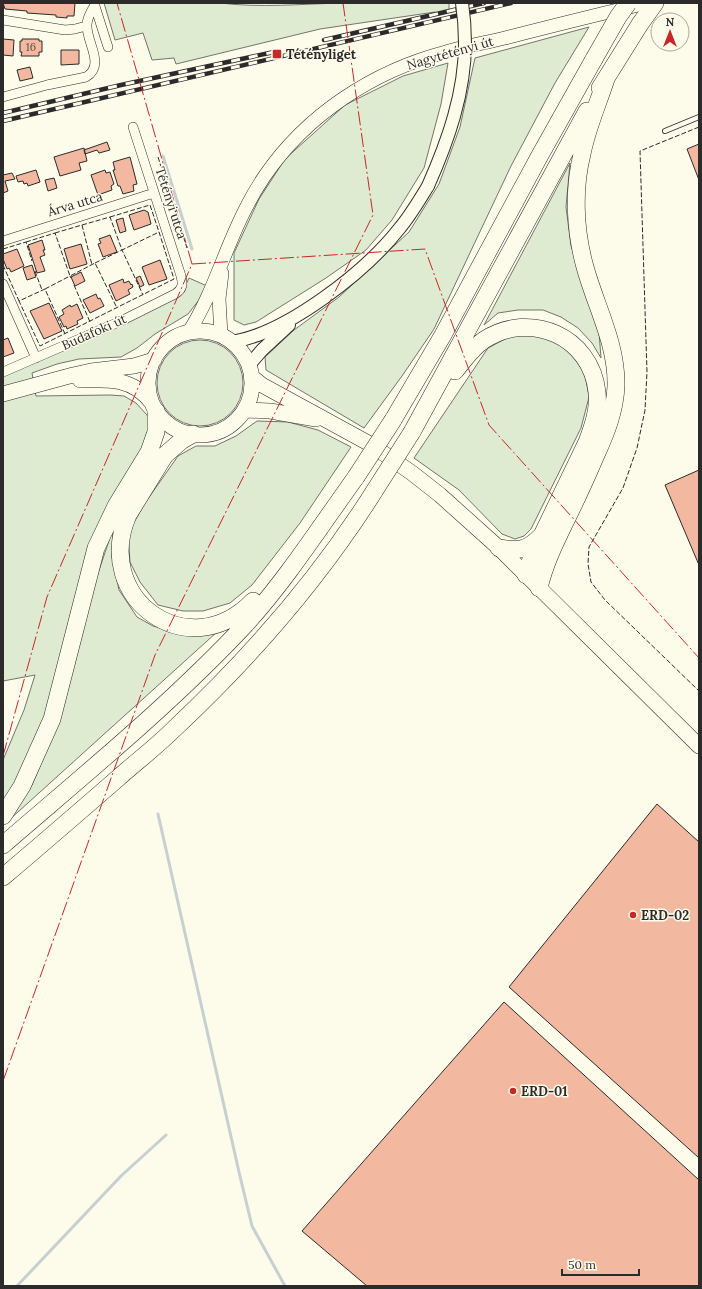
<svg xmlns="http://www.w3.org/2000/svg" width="702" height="1289" viewBox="0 0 702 1289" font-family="Lora,serif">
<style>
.green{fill:#deebd1;stroke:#74746e}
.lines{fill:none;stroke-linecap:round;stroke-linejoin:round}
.stream{stroke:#c7d0d0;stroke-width:3}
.building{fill:#f2b8a0;stroke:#2b2b2b}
.service-casing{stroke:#2b2b2b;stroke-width:6}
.minor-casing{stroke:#2b2b2b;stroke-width:10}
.tertiary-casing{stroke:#2b2b2b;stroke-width:14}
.secondary-casing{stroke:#2b2b2b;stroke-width:14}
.primary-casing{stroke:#2b2b2b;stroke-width:16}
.motorway-casing{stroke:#2b2b2b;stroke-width:18}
.service{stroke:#fdfbea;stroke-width:4.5}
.minor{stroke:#fdfbea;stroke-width:9}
.tertiary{stroke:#fdfbea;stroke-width:12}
.secondary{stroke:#fdfbea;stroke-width:13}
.primary{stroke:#fdfbea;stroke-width:15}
.motorway{stroke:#fdfbea;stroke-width:17}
.rail-casing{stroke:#2b2b2b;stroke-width:4.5}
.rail{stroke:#fdfbea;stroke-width:3;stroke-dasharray:9;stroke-linecap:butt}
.tertiary-bridge-casing{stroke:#2b2b2b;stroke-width:14;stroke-linecap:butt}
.motorway-bridge-casing{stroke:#2b2b2b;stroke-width:18;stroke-linecap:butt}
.tertiary-bridge{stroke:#fdfbea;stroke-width:12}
.motorway-bridge{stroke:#fdfbea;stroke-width:17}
.fence{stroke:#2b2b2b;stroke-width:1;stroke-dasharray:5 2;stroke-linecap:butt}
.power{stroke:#c62828;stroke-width:1;stroke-dasharray:14 3 2 3;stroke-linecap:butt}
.poi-dot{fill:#c62828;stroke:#fdfbea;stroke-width:1.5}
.labels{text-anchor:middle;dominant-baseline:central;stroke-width:3;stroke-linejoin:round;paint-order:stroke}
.number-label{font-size:11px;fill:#5d4e48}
.street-label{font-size:13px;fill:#2b2b2b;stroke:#fdfbea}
.poi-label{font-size:13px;font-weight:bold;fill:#2b2b2b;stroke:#fdfbea;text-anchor:start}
</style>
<rect width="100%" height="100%" fill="#fdfbea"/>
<path class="green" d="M104,3H220C260,8 301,4 342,3C377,2 413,3 449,3V10L439,15L435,12L320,29L176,64L174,58L152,60L143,33L115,40Z
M589,27L555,83L511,166L434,329L402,376L364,428L266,370L265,357L294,330L339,297L409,232L439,184L460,127L475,58Z
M448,63L441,104L424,168L392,220L366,250L326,278L256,322L244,325L234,320V253L259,199L285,159L345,105L403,76Z
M570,163L566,207L571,246L599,332L601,358L592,343L578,328L561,317L543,310H518L498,313L484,325Z
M189,278L207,286L199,300L188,314L155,334L137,348L121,357L79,359L57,364L32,373L36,396L110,395L124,396L136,403L147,415L151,428L148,441L124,482L46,723L3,804V760L24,710L35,675L3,681V376L181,295Z
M533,333L552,340L572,354L585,374L589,397L581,428L531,529L524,536L515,539L502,534L459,490L414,458L488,348L513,335Z
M157 383a43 43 0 1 1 86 0a43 43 0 1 1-86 0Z
M257,421L288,422L318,430L351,447L300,523L252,585L230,603L203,611H183L158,605L140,582L130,562L128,533L145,503L178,456L196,446H215L236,436Z
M113,529L112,557L119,590L137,617L153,626L181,634L217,632L8,821L32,785L56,728L95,582Z"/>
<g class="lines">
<path class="stream" d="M163,156L192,249
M158,814L239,1172L252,1226L285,1286
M17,1286L121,1176L166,1135"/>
</g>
<path class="building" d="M3,3H75L74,16H67V18L56,17V15L27,13V11L5,9Z
M3,39L14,40L13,56L3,55Z
M22,39H39V41H42V52H39V56H21L22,52H20V41H22Z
M61,50H79V64L61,65Z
M30,67L33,78L20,81L17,70Z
M107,142L110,150L99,153L97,150L85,154L84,150Z
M699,144V180L687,149Z
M84,148L87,161L79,163L81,170L60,176L54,157Z
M130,157L137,184L133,185L134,191L123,194L120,186H118L113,170H115L113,162Z
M36,170L40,182L28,186L27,183L24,184L23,181L18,182L16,176Z
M105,170L106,173L110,172L114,184L111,186L112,190L98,195L91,175Z
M12,173L15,179L5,181L8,191L3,193V175Z
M54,178L57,188L48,191L45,180Z
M144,210L148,212L151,224L134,230L129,215Z
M123,218L126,231L120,233L116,220Z
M110,235L117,252L103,257L98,244L101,243L99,239Z
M42,240L45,250H43L45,255L40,257L45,271L37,273L28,245Z
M81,244L87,264L70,269L64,249Z
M17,249L24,266L11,272L9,268L7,269L3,259V254Z
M160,260L167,279L149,285L142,267Z
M32,265L36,277L27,280L23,268Z
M81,272L85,281L75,286L71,277Z
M140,276L144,285L140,287L136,278Z
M123,279L124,283L129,281L131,285L132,284L133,287L128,290L130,294L116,301L109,285Z
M96,294L98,299L100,298L104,306L90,313L83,300Z
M49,303L62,331L44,339L30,311Z
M77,304L83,318L77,321L78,324L67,329L66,326L64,327L59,317L64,314L62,310L70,305L71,307Z
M8,338L14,353L3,357V340Z
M699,470V565L665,485Z
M657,804L699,842V1158L509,987Z
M504,1002L699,1180V1286H367L302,1231Z"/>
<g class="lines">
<defs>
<path id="service" d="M665,131L699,117"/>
<path id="minor" d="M94,3L108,47
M3,20L65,30L75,29L86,26
M3,97L47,85L86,77C106,65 86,42 87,25C87,18 91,11 95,5
M3,241L154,193
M3,284L36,358
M3,372L121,321L175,294C183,289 183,284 181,276L133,127"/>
<path id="tertiary" d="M232,342C287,333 365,272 399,229C410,216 419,201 428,186
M249,365L262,350L289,325"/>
<path id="secondary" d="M188,333C214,293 225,247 247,206C252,196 258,186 264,177C306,115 373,71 446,52C465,46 485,43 505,38C552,26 600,14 647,3
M221,335L219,299L222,273"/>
<path id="primary" d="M148 383a52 52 0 1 1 104 0a52 52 0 1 1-104 0Z
M252,377L262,385L370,444L412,473L440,495L499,548L699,746
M80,380C109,379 133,378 152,403
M3,394L73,375L91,371L134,366L154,360
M245,410L270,411L316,419"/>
<path id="motorway" d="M600,88L640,24L655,3
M455,371C464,360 472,348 484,340C530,310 591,336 597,392C599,409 593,426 587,442L532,556L526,575
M393,420L443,335L539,157L594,59
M412,432L587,111
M193,434L181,441L165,455L128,515C92,598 188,668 253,601
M499,548C519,551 526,551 541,536
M539,588C545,562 557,539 568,516C578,496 587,476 596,455C606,433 615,411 616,386C617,344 596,307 585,267C575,231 573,190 582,154C587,128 598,104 606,79
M3,816L22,786L52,719L96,548L116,506L149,452L156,432V411
M3,845C85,774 170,705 245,625C286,580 320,527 356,477
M3,877C41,845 79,812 117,779C136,762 156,747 174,729C251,657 319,579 375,490"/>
</defs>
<use href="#service" class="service-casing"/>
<use href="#minor" class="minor-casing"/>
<use href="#tertiary" class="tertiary-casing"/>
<use href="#secondary" class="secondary-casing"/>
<use href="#primary" class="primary-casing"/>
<use href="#motorway" class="motorway-casing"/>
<use href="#service" class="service"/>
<use href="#minor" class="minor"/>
<use href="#tertiary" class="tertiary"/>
<use href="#secondary" class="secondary"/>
<use href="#primary" class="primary"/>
<use href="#motorway" class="motorway"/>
<defs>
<path id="rail" d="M324,40L484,3
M3,113L121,85L274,52
M3,121L511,3"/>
</defs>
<use href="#rail" class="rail-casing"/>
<use href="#rail" class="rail"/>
<defs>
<path id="tertiary-bridge" d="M428,186C448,141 465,93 465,43C465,30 464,16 462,3"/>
<path id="motorway-bridge" d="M594,59L618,17L628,3
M356,477L393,420
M375,490L412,432"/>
</defs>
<use href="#tertiary-bridge" class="tertiary-bridge-casing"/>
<use href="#motorway-bridge" class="motorway-bridge-casing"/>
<use href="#tertiary-bridge" class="tertiary-bridge"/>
<use href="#motorway-bridge" class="motorway-bridge"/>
<path class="fence" d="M699,127L640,151L647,372L645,410L637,448L623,488L589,547L588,564L591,582L605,600L699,691
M158,157L187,248
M110,217L150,205L159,232
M55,233L82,225L92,265
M26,242L55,233L70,276L95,263L117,308
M3,249L26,242L32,261
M95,263L122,250L143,295
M3,265L19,301
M35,271L42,290
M74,285L90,322
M45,289L70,276L71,278
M65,334L45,289L19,301L40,346L174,279L159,232L122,250L110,217L82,225"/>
<path class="power" d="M192,264L425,249L489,425L699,658
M3,756L47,597L192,264L117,3
M3,1081L155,655L373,215L343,3"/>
</g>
<g class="poi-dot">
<rect x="272" y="49" width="10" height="10" rx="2"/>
<circle cx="633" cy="915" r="4"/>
<circle cx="513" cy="1091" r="4"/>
</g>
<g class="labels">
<g class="number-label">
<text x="31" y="47">16</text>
</g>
<g class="street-label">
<text transform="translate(450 53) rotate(-16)">Nagytétényi út</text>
<text transform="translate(171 203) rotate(72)">Tétényi utca</text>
<text transform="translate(75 204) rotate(-17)">Árva utca</text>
<text transform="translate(94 332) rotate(-24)">Budafoki út</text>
</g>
<g class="poi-label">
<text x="286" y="54">Tétényliget</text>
<text x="641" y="915">ERD-02</text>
<text x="521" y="1091">ERD-01</text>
</g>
</g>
<rect width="702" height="1289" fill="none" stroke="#2b2b2b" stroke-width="8"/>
<g transform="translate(670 32)"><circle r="19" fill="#fdfbea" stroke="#a9a89e"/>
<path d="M0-3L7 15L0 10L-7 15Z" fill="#c62828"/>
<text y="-6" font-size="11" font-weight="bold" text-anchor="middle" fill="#2b2b2b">N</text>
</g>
<path d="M562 1269v6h77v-6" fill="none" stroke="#2b2b2b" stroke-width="2"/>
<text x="568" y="1269" font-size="12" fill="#2b2b2b" stroke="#fdfbea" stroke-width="3" paint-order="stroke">50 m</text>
</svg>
